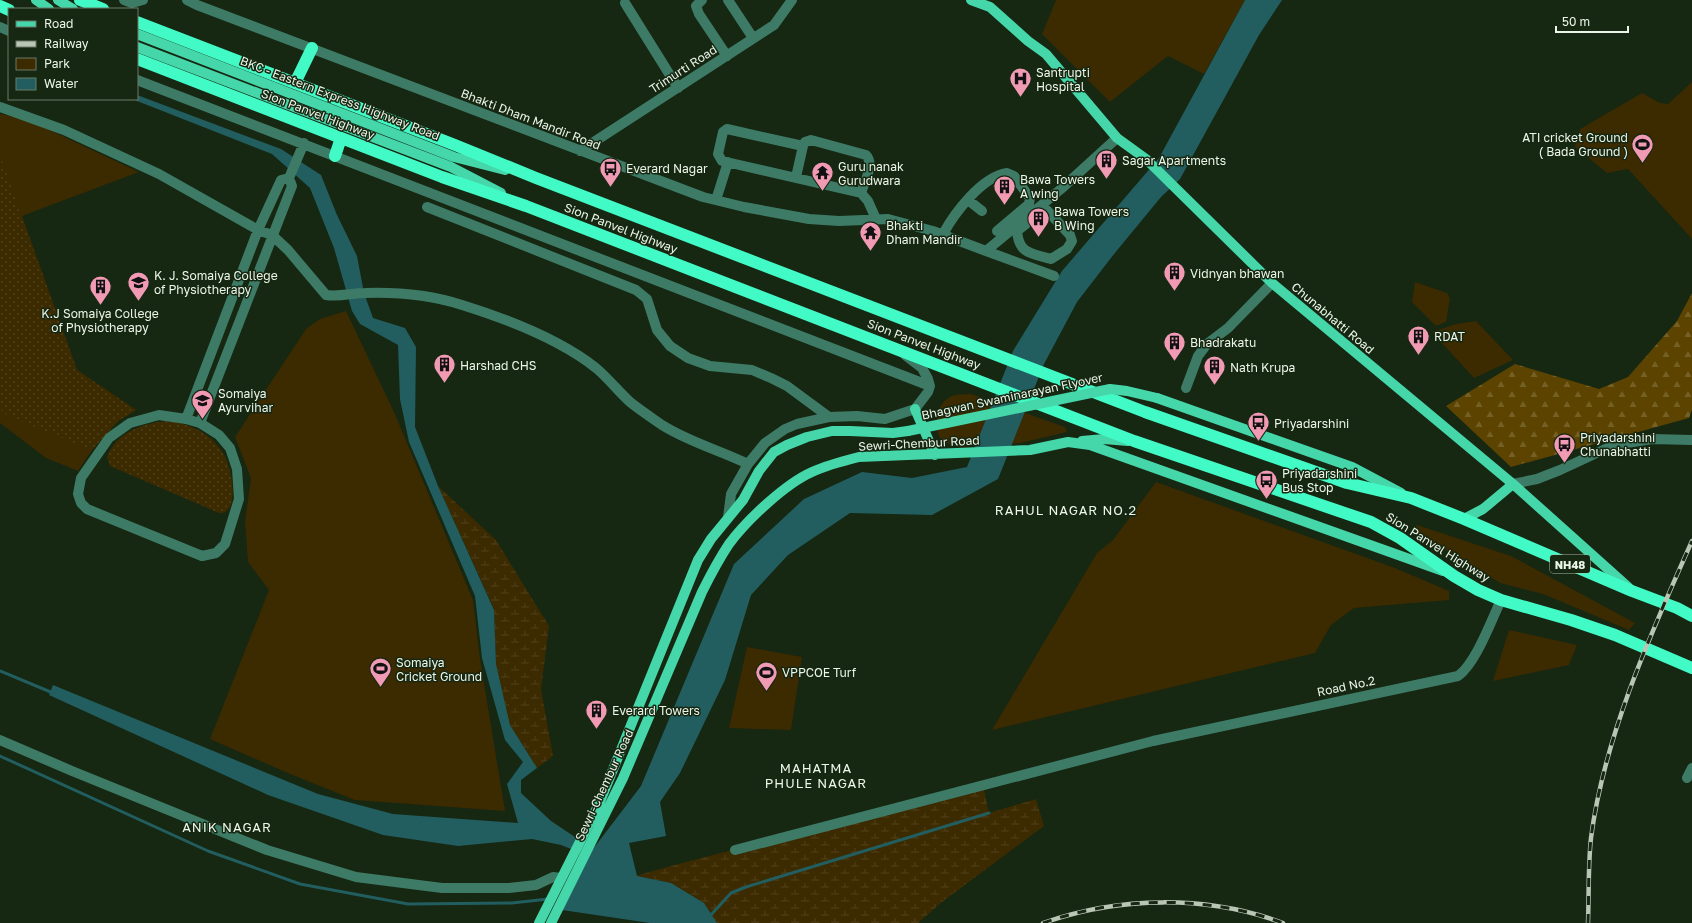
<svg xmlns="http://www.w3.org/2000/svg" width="1692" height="923" viewBox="0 0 1692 923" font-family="'Golos Text',sans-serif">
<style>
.green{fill:#3c2a00}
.forest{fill:url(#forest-firs)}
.wetland{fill:url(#wetland-marsh)}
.garden{fill:url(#garden-dots)}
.water{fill:#225e5f}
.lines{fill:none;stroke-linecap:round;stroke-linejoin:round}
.stream{stroke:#225e5f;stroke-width:3}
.minor{stroke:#3d7b66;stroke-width:10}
.major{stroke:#45d6aa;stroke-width:10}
.highway{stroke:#42fac5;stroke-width:12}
.rail-casing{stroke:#b9c5b5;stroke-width:4.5}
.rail{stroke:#162712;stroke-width:3;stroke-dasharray:9;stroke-linecap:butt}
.major-bridge{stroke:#45d6aa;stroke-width:10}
.labels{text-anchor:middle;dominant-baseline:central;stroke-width:3;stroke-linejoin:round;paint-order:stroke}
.shield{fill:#162712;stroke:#abb8a8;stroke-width:1}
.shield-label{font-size:11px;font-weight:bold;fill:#ebf6e8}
.street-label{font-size:12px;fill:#ebf6e8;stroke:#162712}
.poi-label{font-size:12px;fill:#ebf6e8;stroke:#162712;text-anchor:start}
.neighbourhood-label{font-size:13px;letter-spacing:1px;fill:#ebf6e8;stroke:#162712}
</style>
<defs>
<pattern id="forest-firs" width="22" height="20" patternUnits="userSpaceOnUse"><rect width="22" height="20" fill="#5c4300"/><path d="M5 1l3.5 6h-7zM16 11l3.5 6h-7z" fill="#745f25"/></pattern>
<pattern id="wetland-marsh" width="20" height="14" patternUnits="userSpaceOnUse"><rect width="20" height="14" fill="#3c2a00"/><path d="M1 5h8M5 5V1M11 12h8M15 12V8" fill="none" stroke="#4f3f19"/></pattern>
<pattern id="garden-dots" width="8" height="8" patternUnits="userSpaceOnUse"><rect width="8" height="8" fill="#3c2a00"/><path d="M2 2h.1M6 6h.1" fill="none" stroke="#4f3f19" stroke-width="1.8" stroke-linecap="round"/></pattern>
</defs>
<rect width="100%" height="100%" fill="#162712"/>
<path class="green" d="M1056,0H1245L1204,74L1168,56L1110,102L1042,34Z
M1692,82V239L1628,169L1607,173L1575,147L1580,129L1642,93L1660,103L1668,104Z
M0,114L26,119L139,172L22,216L77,370L136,410L118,421L92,450L78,471L46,458L0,423Z
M1415,282L1447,293L1450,298L1446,322L1436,326L1412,302Z
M346,311L394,412L473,600L480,659L505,811L355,800L290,774L210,739L269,590L248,562L245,522L251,478L235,437L306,329L320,319Z
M1476,321L1513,360L1474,378L1432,332L1456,324Z
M971,394L1065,427L1067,432L1020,443L958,447L941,441C934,426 934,401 955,395C960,394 966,394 971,394Z
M1156,482L1395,568L1449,591V600L1354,608L1331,625L1315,653L992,730L1097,553L1113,540Z
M1417,525L1511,556L1635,623L1629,630L1543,594L1500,583L1414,531Z
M1509,630L1577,645L1569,665L1493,681Z
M747,647L802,657L791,730L729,728Z"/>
<path class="forest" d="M1692,293V410L1689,418L1511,467L1446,406L1515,364L1599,389L1628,377L1677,321Z"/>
<path class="wetland" d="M438,486L496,540L549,626L541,689L553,756L537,768L510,725L496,664L494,609Z
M983,785L989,813L1036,799L1044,826L942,902L918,923H717L704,903L671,883L635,876L682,863Z"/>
<path class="garden" d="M0,159L2,161L77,370L136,410L118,421L92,450L8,416L0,408Z
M170,421C188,424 204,430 216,444C220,448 224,454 226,459C232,471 240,515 219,513L110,466L107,457C117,431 145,422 170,421Z"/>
<path class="water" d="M1245,0H1282L1259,35L1180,179L1161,197L1114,254L1077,302L1044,364L998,479L932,515L850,513L788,555L751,595L725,680L680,773L660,802L666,836L629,843L637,876L671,883L704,903L717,923H650L562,910L589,856L561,845L532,839L458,846L383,835L268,795L49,695L53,685L318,794L393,814L518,823L507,784L523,762L505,740L482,658L475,596L409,442L400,399L398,345L360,324L352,311L334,248L310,188L272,154L132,99H137V95L281,149L321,175L337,215L357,256L364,293L373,318L405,328L416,347L415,427L438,486L494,610L496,664L510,725L537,768L521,780V793L551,821L593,849L641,786L734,564L804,499L862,472L912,478L967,467L1013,351L1062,271L1159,158Z"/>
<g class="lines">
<path class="stream" d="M0,671L53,693
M0,756L208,851L300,884L408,904L512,903L548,899
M709,917L731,893L746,887L989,813"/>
<path class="minor" d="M124,0L132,3L143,0
M187,0L197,5L703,197L744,207L809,219L839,221L888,219L933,231L986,251L1061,189L1117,138
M702,0L696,6L699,14L727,56
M728,0L753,38
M625,3L678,88
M0,27L9,31
M137,80L930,386
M0,107L64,130L159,174L258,230L272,235L288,250L326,295C340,297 352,293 365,293C397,292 431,295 462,305C507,319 558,338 596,368C608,378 618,391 630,402C640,410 652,418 662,425C689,442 719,450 748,464
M580,151L774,25L792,0
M796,177L803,146
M861,193L722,161L718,154L723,132L727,129L803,146L805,142L811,140L866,155C875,164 864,183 861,193L868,201L876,219
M716,200L728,162
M968,200L982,211
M427,207L636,290L647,299L657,330L670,346L688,358L710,366L752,370L771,378L787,386L829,417
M1026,224L1017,231C1019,255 1032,253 1051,259L1067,249L1072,241L1070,235L1042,205
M997,231L1010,220
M943,234C954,214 981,177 1007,173L1014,176L1030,198L1029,204L1010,220L1015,227
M986,251L1054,276
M1186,388L1198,356L1207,344L1228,328L1272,283
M159,415L186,419L200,423L219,435L230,448L237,469L239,499L225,544L216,553L202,556L87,509L81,503L78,494L81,478L109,438L130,423Z
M186,419L258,230L281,180L289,178
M200,423L292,186L289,178L304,143
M1513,484L1537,479L1560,470L1614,445L1652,439L1692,440
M728,517L731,494L748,464L765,443L785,429L797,424L829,417L857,416L885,419L915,409L928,392L930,386L928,379L922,368L905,355
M0,740L72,771L267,850L356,877L442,888H509L536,885L553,877L561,878
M1687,778L1692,768
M735,850L1153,741L1458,676C1476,663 1491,621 1501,600"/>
<path class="major" d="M36,0L49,9
M58,0L73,9
M971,0L990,7L1028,41L1046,54L1117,138L1146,159L1272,283L1513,484L1628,587
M137,34L454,157L505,170
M137,47L451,167L501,193
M1157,398L1352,467L1401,493
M915,409L935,455
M1082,441L1104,439L1128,441
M1464,519L1483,509L1513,484
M539,923L599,804L698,560L711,539L743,500L759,471L774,452L787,445L807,437L832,431H850L893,433L908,431
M551,923L623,778L702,592C710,576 719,559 729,544C747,520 785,484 812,472C827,465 843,461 859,457L1030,450L1068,442L1090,445L1443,571"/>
<path class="highway" d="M80,0L103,9
M0,6L9,10
M137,22L455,145L536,178L1145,412L1347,483L1411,498L1464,519L1632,591L1677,608L1692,616
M137,59L442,177L526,206L1134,441L1371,522L1400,538L1454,576L1478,590L1501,600L1571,620L1615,635L1692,668
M295,83L312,48
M335,156L341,138"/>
<defs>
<path id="rail" d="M1043,923C1119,896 1207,895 1283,923
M1588,923C1589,895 1588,866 1591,838C1604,737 1651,633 1692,541"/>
</defs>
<use href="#rail" class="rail-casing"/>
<use href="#rail" class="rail"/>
<path class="major-bridge" d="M908,431L1110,389L1127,391L1157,398"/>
</g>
<defs>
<symbol id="hospital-pin" viewBox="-11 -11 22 30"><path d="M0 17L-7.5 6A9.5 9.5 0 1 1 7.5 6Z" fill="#f09ab4" stroke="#162712"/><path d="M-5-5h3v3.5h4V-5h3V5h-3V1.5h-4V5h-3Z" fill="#111"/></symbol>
<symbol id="stadium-pin" viewBox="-11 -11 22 30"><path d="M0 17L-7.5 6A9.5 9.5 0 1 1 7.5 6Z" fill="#f09ab4" stroke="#162712"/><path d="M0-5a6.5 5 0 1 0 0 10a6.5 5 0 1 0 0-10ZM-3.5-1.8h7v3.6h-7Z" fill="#111"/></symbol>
<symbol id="building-pin" viewBox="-11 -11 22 30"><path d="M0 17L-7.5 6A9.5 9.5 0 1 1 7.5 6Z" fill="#f09ab4" stroke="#162712"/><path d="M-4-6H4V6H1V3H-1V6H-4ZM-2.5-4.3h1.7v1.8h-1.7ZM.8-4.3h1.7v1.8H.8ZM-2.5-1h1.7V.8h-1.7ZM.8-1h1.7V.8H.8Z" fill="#111"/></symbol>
<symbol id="bus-pin" viewBox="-11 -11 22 30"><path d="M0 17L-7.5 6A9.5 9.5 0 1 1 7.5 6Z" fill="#f09ab4" stroke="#162712"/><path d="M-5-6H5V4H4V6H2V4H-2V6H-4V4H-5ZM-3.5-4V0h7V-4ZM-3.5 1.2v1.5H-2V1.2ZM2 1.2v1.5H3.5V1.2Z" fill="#111"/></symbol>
<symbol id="temple-pin" viewBox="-11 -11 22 30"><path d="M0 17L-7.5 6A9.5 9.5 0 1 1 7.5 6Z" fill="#f09ab4" stroke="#162712"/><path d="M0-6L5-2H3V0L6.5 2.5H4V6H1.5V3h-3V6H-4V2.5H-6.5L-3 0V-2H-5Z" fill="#111"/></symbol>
<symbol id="university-pin" viewBox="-11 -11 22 30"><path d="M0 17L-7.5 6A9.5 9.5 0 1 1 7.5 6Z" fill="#f09ab4" stroke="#162712"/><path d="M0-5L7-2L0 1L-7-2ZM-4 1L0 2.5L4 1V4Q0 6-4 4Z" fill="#111"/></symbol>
</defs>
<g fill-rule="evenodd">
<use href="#hospital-pin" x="1008" y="66" width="25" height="34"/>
<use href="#stadium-pin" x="1630" y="132" width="25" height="34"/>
<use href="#building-pin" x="1094" y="148" width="25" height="34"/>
<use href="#bus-pin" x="598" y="156" width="25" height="34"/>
<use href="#temple-pin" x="810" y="160" width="25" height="34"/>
<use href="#building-pin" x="992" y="174" width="25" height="34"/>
<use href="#building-pin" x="1026" y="206" width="25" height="34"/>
<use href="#temple-pin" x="858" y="220" width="25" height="34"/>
<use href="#building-pin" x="1162" y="260" width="25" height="34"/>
<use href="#university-pin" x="126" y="270" width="25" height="34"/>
<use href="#building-pin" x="88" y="274" width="25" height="34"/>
<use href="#building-pin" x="1406" y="324" width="25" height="34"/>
<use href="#building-pin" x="1162" y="330" width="25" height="34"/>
<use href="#building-pin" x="432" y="352" width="25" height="34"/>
<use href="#building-pin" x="1202" y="354" width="25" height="34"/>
<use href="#university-pin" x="190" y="388" width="25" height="34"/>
<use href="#bus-pin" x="1246" y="410" width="25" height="34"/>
<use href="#bus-pin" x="1552" y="432" width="25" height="34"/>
<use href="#bus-pin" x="1254" y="468" width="25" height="34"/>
<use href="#stadium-pin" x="368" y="656" width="25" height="34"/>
<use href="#stadium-pin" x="754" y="660" width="25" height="34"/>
<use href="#building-pin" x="584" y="698" width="25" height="34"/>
</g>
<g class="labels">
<rect class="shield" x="1550" y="555" width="40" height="18" rx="3"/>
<g class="shield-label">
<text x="1570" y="564">NH48</text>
</g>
<g class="street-label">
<text transform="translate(683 69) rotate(-33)">Trimurti Road</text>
<text transform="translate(340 98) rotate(21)">BKC - Eastern Express Highway Road</text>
<text transform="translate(318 114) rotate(21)">Sion Panvel Highway</text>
<text transform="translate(531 119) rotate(21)">Bhakti Dham Mandir Road</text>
<text transform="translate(621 228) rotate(21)">Sion Panvel Highway</text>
<text transform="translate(1333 318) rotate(40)">Chunabhatti Road</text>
<text transform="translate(924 344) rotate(21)">Sion Panvel Highway</text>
<text transform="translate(1012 396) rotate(-12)">Bhagwan Swaminarayan Flyover</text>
<text transform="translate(919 443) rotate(-3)">Sewri-Chembur Road</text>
<text transform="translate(1438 547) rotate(32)">Sion Panvel Highway</text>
<text transform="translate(1346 686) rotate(-12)">Road No.2</text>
<text transform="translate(604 785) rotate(-65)">Sewri-Chembur Road</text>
</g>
<g class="poi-label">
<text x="1036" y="72">Santrupti<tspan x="1036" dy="14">Hospital</tspan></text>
<text x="1628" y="137" text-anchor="end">ATI cricket Ground<tspan x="1628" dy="14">( Bada Ground )</tspan></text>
<text x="1122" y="160">Sagar Apartments</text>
<text x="838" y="166">Guru nanak<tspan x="838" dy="14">Gurudwara</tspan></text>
<text x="626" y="168">Everard Nagar</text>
<text x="1020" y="179">Bawa Towers<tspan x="1020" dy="14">A wing</tspan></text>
<text x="1054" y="211">Bawa Towers<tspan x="1054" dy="14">B Wing</tspan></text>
<text x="886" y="225">Bhakti<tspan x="886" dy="14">Dham Mandir</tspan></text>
<text x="1190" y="273">Vidnyan bhawan</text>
<text x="154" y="275">K. J. Somaiya College<tspan x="154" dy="14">of Physiotherapy</tspan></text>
<text x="100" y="313" text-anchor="middle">K.J Somaiya College<tspan x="100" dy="14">of Physiotherapy</tspan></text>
<text x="1434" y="336">RDAT</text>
<text x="1190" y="342">Bhadrakatu</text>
<text x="460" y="365">Harshad CHS</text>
<text x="1230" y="367">Nath Krupa</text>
<text x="218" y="393">Somaiya<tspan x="218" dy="14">Ayurvihar</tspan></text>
<text x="1274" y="423">Priyadarshini</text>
<text x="1580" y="437">Priyadarshini<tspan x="1580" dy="14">Chunabhatti</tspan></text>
<text x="1282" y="473">Priyadarshini<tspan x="1282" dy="14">Bus Stop</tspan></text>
<text x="396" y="662">Somaiya<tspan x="396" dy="14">Cricket Ground</tspan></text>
<text x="782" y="672">VPPCOE Turf</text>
<text x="612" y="710">Everard Towers</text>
</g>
<g class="neighbourhood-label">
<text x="1066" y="510">RAHUL NAGAR NO.2</text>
<text x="816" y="768">MAHATMA<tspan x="816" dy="15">PHULE NAGAR</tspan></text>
<text x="227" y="827">ANIK NAGAR</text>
</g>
</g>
<rect x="8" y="8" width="130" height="92" fill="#162712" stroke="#6b7a68"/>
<rect x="16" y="21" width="20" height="6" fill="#45d6aa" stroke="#6b7a68"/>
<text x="44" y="28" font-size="12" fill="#ebf6e8">Road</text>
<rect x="16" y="41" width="20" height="6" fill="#b9c5b5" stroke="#6b7a68"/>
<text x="44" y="48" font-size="12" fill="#ebf6e8">Railway</text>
<rect x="16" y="58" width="20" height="12" fill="#3c2a00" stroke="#6b7a68"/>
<text x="44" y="68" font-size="12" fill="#ebf6e8">Park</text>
<rect x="16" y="78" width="20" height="12" fill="#225e5f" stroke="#6b7a68"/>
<text x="44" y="88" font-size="12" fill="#ebf6e8">Water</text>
<path d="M1556 26v6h72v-6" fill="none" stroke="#ebf6e8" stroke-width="2"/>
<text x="1562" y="26" font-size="12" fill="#ebf6e8" stroke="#162712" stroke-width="3" paint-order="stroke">50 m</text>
</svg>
